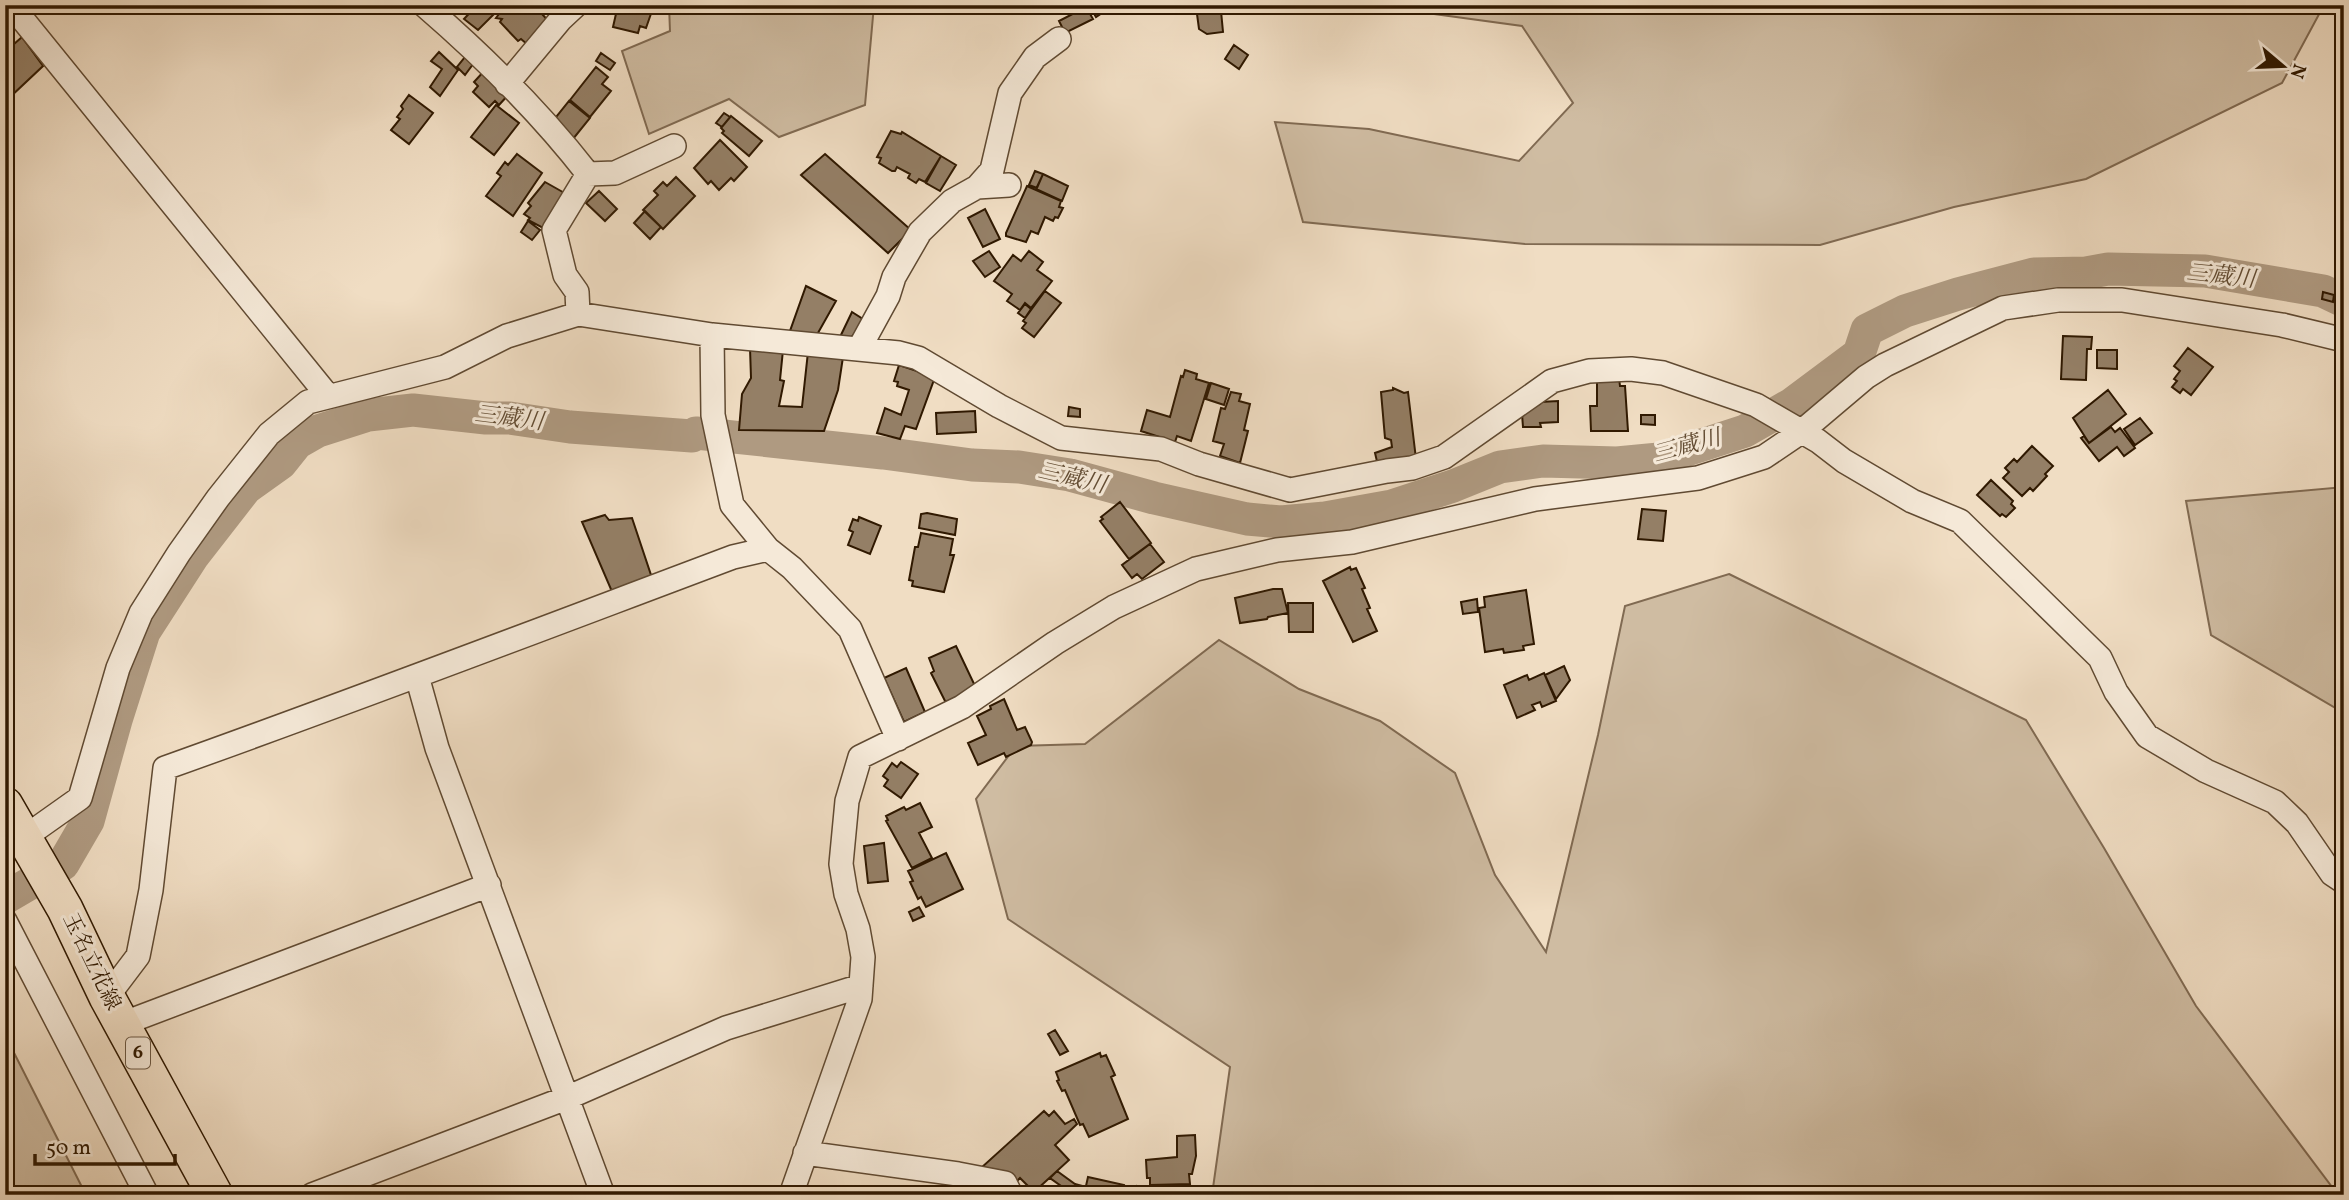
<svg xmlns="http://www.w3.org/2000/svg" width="2349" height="1200" viewBox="0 0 2349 1200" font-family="Vollkorn,'Noto Serif JP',serif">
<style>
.green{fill:#cfbca2;stroke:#806a52;stroke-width:2}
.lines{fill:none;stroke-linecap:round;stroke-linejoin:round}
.river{stroke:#af9a81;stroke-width:33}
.building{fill:#947f66;stroke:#301901;stroke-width:2}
.minor-casing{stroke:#604a32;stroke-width:26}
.primary-casing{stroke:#301901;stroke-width:38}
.minor{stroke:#f5e9d8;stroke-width:23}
.primary{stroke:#f0ddc3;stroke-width:35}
.labels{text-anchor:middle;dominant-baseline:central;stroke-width:6;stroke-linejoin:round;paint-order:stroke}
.shield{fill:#f5e9d8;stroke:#6b5742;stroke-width:2}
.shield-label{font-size:19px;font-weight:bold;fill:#301901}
.street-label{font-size:21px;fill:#301901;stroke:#f5e9d8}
.water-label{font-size:23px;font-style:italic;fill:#634d34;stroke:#f5e9d8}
</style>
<rect width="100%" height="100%" fill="#f0ddc3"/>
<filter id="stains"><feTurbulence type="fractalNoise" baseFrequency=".00286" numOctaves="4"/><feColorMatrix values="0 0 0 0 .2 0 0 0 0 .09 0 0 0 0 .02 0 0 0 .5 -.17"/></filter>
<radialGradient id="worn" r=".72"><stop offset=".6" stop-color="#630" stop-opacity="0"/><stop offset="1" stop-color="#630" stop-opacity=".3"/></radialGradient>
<path class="green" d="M669,5H874L865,105L779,137L729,99L649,134L622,51L670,31Z
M1368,5H2324L2282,83L2086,179L1954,207L1820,245L1525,244L1303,222L1275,122L1369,129L1519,161L1573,103L1522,26Z
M2344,487V713L2211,635L2186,501Z
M1729,574L2026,720L2104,848L2196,1006L2338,1195H1212L1230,1067L1008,919L976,799L1016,746L1085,744L1219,640L1299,689L1380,721L1455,773L1495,875L1546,952L1598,735L1625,606Z
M5,1035L86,1195H5Z"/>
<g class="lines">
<path class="river" d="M5,898L63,864L88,821L116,720L144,632L193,556L246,488L281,463L297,443L318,431L368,415L413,410L486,418H510L570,427L692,436L696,433L883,453L972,465L1019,467L1070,475L1154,498L1247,519L1281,522L1325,518L1392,506L1453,486L1500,467L1543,461L1617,463L1659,459L1745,431L1792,404L1859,354L1867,330L1905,311L1958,294L2034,274L2086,273L2108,269L2205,271L2323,291L2344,301"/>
</g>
<path class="building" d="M477,5H481L487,11L488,9L494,14L478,30L464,19Z
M506,5H534L551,24L528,45L521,39L518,41L500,22L502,19L496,18Z
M618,5H654L646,28L640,26L638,33L613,27Z
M1089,5H1114L1096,17Z
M1086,7L1093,19L1065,33L1059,21Z
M1221,11L1223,32L1207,34L1199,29L1197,14Z
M22,37L43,66L9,98L5,94V52Z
M1234,45L1248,55L1239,69L1225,59Z
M439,52L458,70L440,96L430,87L442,69L431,61Z
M469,52L476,60L465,75L457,67Z
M601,53L615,63L610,70L596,61Z
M596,67L608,77L602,84L611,91L590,117L570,100Z
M485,70L509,94L499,105L495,101L489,107L473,92L478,86L474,82Z
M409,95L433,113L409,144L391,130L400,119L397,117L403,109L401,106Z
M569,101L590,118L573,139L553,121Z
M496,105L519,123L494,155L471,137Z
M724,113L730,117L722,127L716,123Z
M731,116L762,141L749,156L722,133L724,131L721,128Z
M891,131L901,134L902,132L941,156L925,182L919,179L916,183L908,178L910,174L897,167L895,171H892L879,163L881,158L877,157Z
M720,140L747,167L734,181L731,178L719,190L711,181L708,184L694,168Z
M517,154L542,173L513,216L486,196L501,176L497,173L505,162L508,165Z
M825,154L911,230L888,253L801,175Z
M941,156L956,165L940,191L926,183Z
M1035,171L1043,174L1037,188L1029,185Z
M1043,174L1068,186L1062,201L1036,189Z
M676,177L695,196L663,229L643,210L658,195L654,191L663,182L667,186Z
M545,182L568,195L545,229L528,220L530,218L524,214L531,206L528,203Z
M1027,186L1061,201L1059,207L1063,208L1058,218L1055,217L1053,221L1045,217L1038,234L1031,231L1026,242L1006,236V233Z
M599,191L617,209L605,221L586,203Z
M985,209L1000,239L983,247L968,218Z
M645,211L661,227L650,239L634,223Z
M528,221L540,230L532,240L521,232Z
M989,251L1000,267L985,277L973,261Z
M1029,251L1043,262L1037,270L1052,281L1031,308L1025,303L1020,310L1007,301L1012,294L994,281L1013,255L1021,261Z
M806,286L836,301L814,340L790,331Z
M1045,291L1061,303L1034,337L1022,328L1026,323L1023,321Z
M2323,292L2334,295L2333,302L2322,299Z
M1025,304L1031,309L1025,318L1018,313Z
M852,312L866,321L849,340L840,337Z
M2063,336L2092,337L2091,349H2087L2086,380L2061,379Z
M750,348L783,350L780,380L784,381L779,406L802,407L808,352L843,357L838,390L824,431L739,430L742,394L751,378Z
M2188,348L2213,367L2191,395L2183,389L2180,393L2172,387L2177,381L2174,379L2180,371L2174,366Z
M2097,350H2117V369L2097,368Z
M899,365L935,377L916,429L905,426L900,439L877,433L885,408L901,415L909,390L897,386L898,382L894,381Z
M1185,370L1197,374L1196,379L1209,383L1191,441L1177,436L1175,442L1141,431L1147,410L1170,417L1181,376L1183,377Z
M1597,378H1619L1620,386H1625L1628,431H1591L1590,406H1597Z
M1211,383L1229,389L1224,405L1206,399Z
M1393,388L1404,393L1408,392L1416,459L1379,470L1375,453L1392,447L1391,440L1385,438L1381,392L1393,390Z
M2108,390L2126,414L2089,443L2073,418Z
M1231,392L1241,394L1239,401L1250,404L1244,430L1248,431L1240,463L1220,456L1224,444L1213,441L1221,408L1225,409Z
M1558,401V422L1540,423L1541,427H1523L1522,414L1532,406L1540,404V402Z
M1069,407L1080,409V417L1068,416Z
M975,411L976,432L937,434L936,413Z
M1641,415H1655V425L1641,424Z
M2140,418L2152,433L2135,445L2124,429Z
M2111,427L2115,432L2120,428L2135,448L2124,456L2117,447L2099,461L2081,438L2084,436L2089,443Z
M2032,446L2053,466L2045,474L2047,476L2033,491L2030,488L2022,496L2003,478L2009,472L2005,468L2014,459L2017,462Z
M1991,480L2013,501L2011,504L2015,508L2006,517L2002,514L2000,516L1977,495Z
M1120,502L1151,543L1129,559L1100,521L1103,519L1101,517Z
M1642,509L1666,511L1663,541L1638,539Z
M927,513L957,519L955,535L919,528L921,514Z
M605,515L609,520L632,518L652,578L613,594L582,522Z
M859,517L881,526L870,554L848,545L853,532L849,530L853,519L858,521Z
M921,533L953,539L950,555H954L944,592L912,586L913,581L909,580L915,547H918Z
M1150,544L1164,562L1142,579L1137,574L1132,578L1122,565Z
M1350,567L1351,570L1356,568L1365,588L1362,589L1370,608L1367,609L1377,631L1353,642L1323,581Z
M1273,589H1282L1288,613L1268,617L1267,619L1240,623L1235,598Z
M1526,590L1534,644L1523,646L1524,650L1504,653L1503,649L1485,652L1479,608L1485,607L1484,597Z
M1477,599L1478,612L1463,614L1461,602Z
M1288,603H1313V632H1289Z
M956,646L976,688L948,702L945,701L931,673L934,671L929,658Z
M1564,666L1570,680L1556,699L1545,675Z
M906,668L925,712L904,722L884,678Z
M1544,673L1556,701L1542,707L1540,702L1532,705L1535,710L1517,718L1504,685L1527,675L1529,680Z
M1004,699L1017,730L1025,727L1032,742L1031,745L1006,757L1004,753L978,765L968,743L986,735L977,716L991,709L990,706Z
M901,762L918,774L901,798L884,786L888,780L883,776L892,763L897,767Z
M920,803L932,827L919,833L932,858L912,868L886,821L888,820L886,816L904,807L906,810Z
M884,843L888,881L868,883L864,846Z
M946,853L963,889L926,907L921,897L918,899L910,882L913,881L908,871Z
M919,907L924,916L913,921L909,912Z
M1055,1030L1068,1051L1060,1055L1048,1034Z
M1100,1053L1101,1057L1106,1055L1115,1075L1111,1077L1128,1119L1089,1137L1083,1124L1080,1125L1065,1090L1062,1091L1057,1081L1059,1080L1056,1072Z
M1044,1111L1049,1116L1054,1111L1065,1124L1074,1119L1077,1124L1055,1145L1069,1160L1034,1192L1020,1178L1005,1193L981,1168Z
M1195,1135L1196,1156L1192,1174H1189L1190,1184L1150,1185V1178H1147L1146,1160L1177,1157V1136Z
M1057,1171L1075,1184L1086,1187L1084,1195L1071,1193L1050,1178Z
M1088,1177L1124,1185L1123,1192L1134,1195H1084Z
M1137,1186L1152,1189L1151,1195H1135Z"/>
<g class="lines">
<defs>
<path id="minor" d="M11,5L328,396
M424,5C483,56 540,112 588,174L554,230L565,275L577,292L578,314
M507,84L561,19L576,5
M588,174L615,173L674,146
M977,187L992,170L1010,93L1035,57L1059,39
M712,335L713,415L732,505L768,549L792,568L850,629L898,739
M859,349L888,296L894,277L920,232L952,201L977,187L1009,185
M417,676L437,748L603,1195
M25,837L80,798L118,668L141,613L179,553L218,498L269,434L308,402L445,367L507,336L578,314L712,335L899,353L918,358L999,406L1061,438L1161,449L1199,464L1290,490L1387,471L1412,468L1444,457L1552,381L1589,371L1631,369L1663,373L1756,405L1818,441L1844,461L1912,501L1960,521L2100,658L2116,692L2147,736L2206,771L2275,802L2297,823L2332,874L2344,882
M5,921L147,1195
M107,997L138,956L151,890L165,768C356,700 544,628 733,557L768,549
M122,1024L489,885
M805,1153L958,1174L1005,1183L1011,1195
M312,1195L569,1097L726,1028L861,986
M791,1195L860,999L863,957L858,929L846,894L841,864L847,801L860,757L962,707L1055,643L1114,607L1196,569L1277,550L1352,542L1535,499L1698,478L1764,457L1801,432L1866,377L1885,365L2003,308L2058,300H2122L2282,325L2344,340"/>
<path id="primary" d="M5,805L65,909L107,997L215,1195"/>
</defs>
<use href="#minor" class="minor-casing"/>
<use href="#primary" class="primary-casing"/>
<use href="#minor" class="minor"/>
<use href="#primary" class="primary"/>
</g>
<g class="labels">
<rect class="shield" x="126" y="1037.5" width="24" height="31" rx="5"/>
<g class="shield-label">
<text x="138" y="1053">6</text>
</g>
<g class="street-label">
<text transform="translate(91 962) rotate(64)">玉名立花線</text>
</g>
<g class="water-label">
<text transform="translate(2221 277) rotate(6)">三蔵川</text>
<text transform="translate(509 419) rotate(7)">三蔵川</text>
<text transform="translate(1687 447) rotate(-15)">三蔵川</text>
<text transform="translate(1072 479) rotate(13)">三蔵川</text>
</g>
</g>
<rect width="2349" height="1200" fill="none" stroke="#f0ddc3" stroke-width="28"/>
<rect x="7" y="7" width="2335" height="1186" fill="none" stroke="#301901" stroke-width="3.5"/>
<rect x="14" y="14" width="2321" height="1172" fill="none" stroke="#301901" stroke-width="2"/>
<g transform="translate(2283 66) rotate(109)" stroke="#f5e9d8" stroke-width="5" paint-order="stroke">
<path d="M0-5L12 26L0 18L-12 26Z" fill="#301901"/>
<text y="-10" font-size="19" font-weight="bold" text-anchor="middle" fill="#301901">N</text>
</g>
<path d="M35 1154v10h140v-10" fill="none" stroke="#301901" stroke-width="3.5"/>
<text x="46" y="1154" font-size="21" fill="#301901" stroke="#f5e9d8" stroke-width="5" paint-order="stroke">50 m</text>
<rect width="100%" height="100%" filter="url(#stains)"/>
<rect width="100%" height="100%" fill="url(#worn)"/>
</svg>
